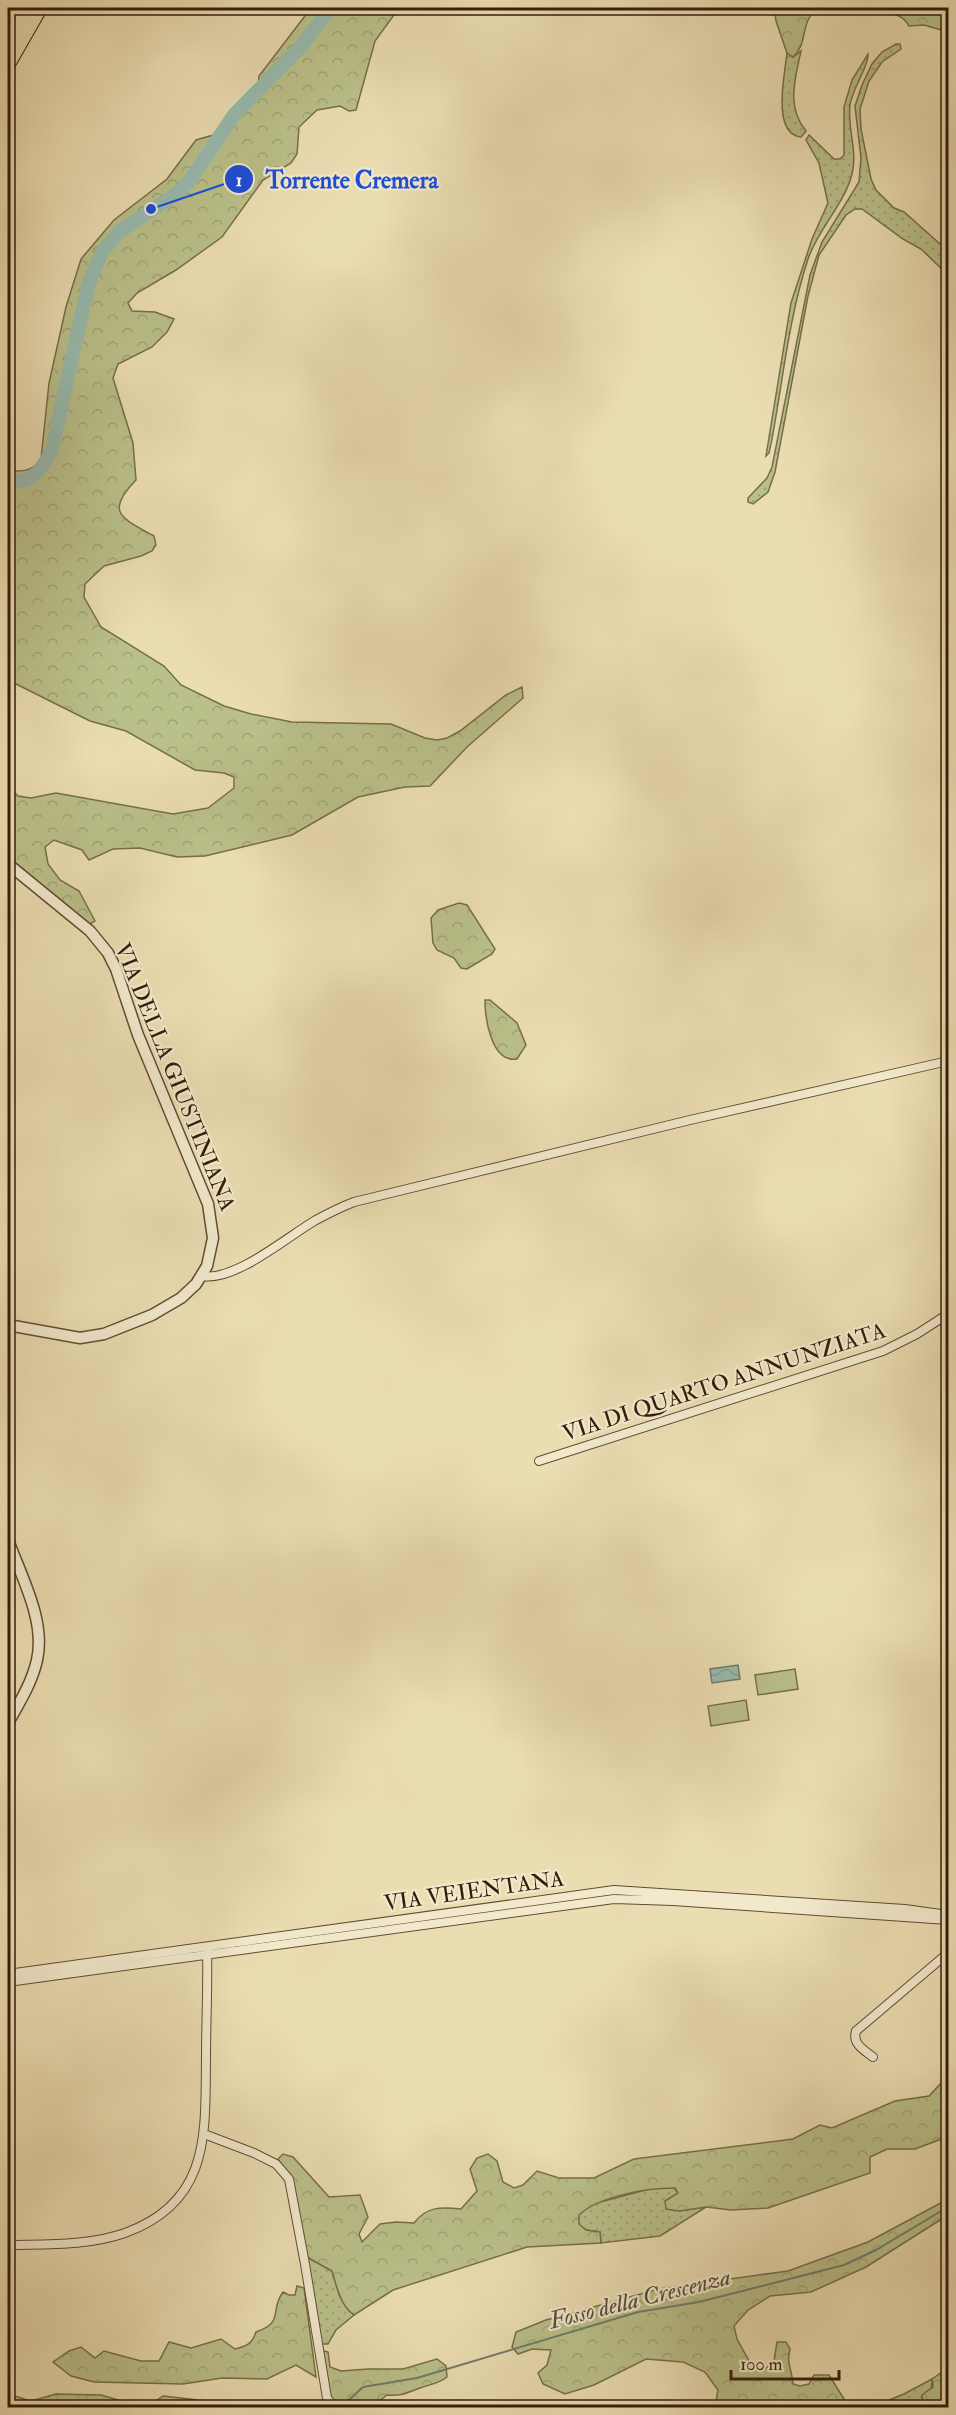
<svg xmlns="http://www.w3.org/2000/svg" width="956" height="2415" viewBox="0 0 956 2415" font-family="'IM FELL Double Pica',serif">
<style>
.grass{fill:url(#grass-dots);stroke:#776e49;stroke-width:1.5}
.forest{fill:url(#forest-crowns);stroke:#776e49;stroke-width:1.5}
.pitch{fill:#bac08a;stroke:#776e49;stroke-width:1.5}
.water{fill:url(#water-waves);stroke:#707b6c;stroke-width:1.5}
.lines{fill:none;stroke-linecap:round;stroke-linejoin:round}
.stream{stroke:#707b6c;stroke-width:2}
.river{stroke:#98bbaf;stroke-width:14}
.minor-casing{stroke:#624c32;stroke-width:10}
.tertiary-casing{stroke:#624c32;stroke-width:13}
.trunk-casing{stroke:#341c08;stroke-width:16}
.minor{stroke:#f2e9cd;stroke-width:8}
.tertiary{stroke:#f2e9cd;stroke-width:10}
.trunk{stroke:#ebddb2;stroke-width:14}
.labels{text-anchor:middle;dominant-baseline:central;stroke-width:4.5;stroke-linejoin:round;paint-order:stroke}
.street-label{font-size:22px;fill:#341c08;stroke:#f2e9cd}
.water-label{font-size:24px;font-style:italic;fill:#524c3a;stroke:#f2e9cd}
.leader{fill:none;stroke:#1d4ed8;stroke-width:2}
.callout-dot{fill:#1d4ed8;stroke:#f2e9cd;stroke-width:2}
.mark-label{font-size:18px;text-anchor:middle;font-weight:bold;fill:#fff}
.callout-label{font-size:24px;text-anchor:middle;font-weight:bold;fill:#1d4ed8;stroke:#f2e9cd;stroke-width:4.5;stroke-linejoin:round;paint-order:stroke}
</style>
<defs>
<pattern id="grass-dots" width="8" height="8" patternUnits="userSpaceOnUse" patternTransform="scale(1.5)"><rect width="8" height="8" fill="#bac08a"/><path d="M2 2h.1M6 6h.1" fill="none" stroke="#a0a476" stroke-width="1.8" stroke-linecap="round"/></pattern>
<pattern id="forest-crowns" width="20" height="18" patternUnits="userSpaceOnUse" patternTransform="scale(1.5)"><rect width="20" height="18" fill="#bac08a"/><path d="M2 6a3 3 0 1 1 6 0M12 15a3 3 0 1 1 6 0" fill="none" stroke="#a0a476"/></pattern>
<pattern id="water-waves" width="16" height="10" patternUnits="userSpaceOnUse" patternTransform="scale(1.5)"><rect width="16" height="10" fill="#98bbaf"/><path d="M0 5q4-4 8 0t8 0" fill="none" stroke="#84a095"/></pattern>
</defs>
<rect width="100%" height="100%" fill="#ebddb2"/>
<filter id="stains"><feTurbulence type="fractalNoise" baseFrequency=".00333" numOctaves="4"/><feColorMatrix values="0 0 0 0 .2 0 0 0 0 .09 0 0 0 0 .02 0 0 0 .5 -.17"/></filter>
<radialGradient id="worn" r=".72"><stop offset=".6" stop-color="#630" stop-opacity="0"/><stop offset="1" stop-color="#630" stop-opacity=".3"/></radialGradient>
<path class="grass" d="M896,44H900L901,49L882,62L869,81L860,109L861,129L871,179L876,190L894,208L904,212L948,251V275L921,249L903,239L862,209H855L846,215L819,255L808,296L775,472L768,492L753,504L748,502V498L767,478L772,467L810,275L822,242L859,182L861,158L855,106L862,85L872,64L882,52Z
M801,51C795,79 786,107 806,131L801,137C771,134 785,73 787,53L793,57Z
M868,54C869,66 852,89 850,105C847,128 858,151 852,174C844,205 818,229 808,259C789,317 783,379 772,439L769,453L766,456L791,303L812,239L828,203L819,163L806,140L809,135L834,159H840L844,155V107L852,80Z
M653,2188H674L678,2193L679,2211L706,2207L660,2236L601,2243L600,2232L586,2230L578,2224L579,2215L589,2205Z
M307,2257L332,2271C337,2287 340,2305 354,2315L336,2330L328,2344H321Z
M932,2379C933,2390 927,2401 918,2407L869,2408L904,2394Z"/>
<path class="forest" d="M311,8H399L375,41L356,110L349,111L340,106L317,110L299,127L297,154L291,163L263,180L222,237L176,270L137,293L128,303L132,311L155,312L174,319L167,332L152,347L118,364L113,378L133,443L136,480C104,513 122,518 154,536L156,545L152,551L141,556L104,566L85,584L84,597L101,627L164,666L181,685L224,706L251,714L292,722L391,724L425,738L437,740L447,738L460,731L506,695L522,687L523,698L467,747L430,786L405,787L358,797L292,835L205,856L177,857L140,848L113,849L89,860L82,850L54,840L45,847L48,864L60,880L79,891L95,921L90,924L8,857V781L12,790L18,796L31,798L56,793L173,814L208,808L234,788V777L224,773L195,770L126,731L90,721L8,680V561L14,544L11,506L8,499V470C22,472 32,472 41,459L49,383L66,307L81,259L114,220L167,179L196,140L217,134L258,88L259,76Z
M774,8H818C799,22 809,43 793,57L787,53L776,21Z
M867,8H942L948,12V32L924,25L909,26C900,9 881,15 867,8Z
M459,903L467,905L495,949L492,954L467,969L461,968L454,958L437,950L433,943L431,918L438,910Z
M485,1000H490L517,1023L526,1045L517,1059C491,1063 485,1018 485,1000Z
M946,2078L948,2079L947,2137L915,2149H887L870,2157V2173L768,2208L731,2210L706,2207L679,2211L666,2209L665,2201L678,2193L675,2188C647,2188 599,2196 579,2215V2224L586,2230L600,2232L601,2243L527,2247L393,2290L354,2315C340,2305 337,2287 332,2271L307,2257L290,2178L278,2159L283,2154L293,2157L329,2197L360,2195L368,2217L359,2234L362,2242L380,2224L396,2222L414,2223C427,2206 441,2207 461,2209L477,2191L470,2169L477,2158L488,2154L497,2161L503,2182L514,2188L523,2185L537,2171L559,2178H594L634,2159L793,2139L820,2125L832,2128L895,2101L929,2096Z
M948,2199V2215L866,2267L811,2292L770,2296L748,2310L734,2326L737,2339L753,2368L765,2369L774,2361L777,2342H786L790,2349C786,2364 792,2369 793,2384L800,2386L809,2384L814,2375H829L849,2407H715L718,2390L705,2372L683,2362L646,2359L594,2385L565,2394L543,2384L538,2373L547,2365L551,2350L532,2349L518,2354L512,2347L516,2332L546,2320L659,2289L788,2271L868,2242Z
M297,2286L304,2288L316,2377L296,2365L267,2379L222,2378L183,2384L94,2382L71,2376L53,2362L69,2351L81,2347L95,2358L104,2351L141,2361H159L169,2342L191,2348L221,2339L235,2349C247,2346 252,2344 256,2332C285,2322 269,2311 283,2292L289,2295H295Z
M324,2351L328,2352L330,2367L341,2371L368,2369H403L437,2359L446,2366L447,2377C438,2384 431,2384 420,2388C406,2393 403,2396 387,2395C364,2414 360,2408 333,2401L329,2392L322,2353Z
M948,2368V2407H918L923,2404L922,2395L933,2387L932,2379Z
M8,2394L31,2401L56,2394L101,2395L142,2407H8Z
M163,2396L207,2401L226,2407H147Z"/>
<path class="pitch" d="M795,1669L798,1689L758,1695L755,1675Z
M746,1700L749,1720L711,1726L708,1706Z"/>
<path class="water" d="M738,1665L740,1679L712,1683L710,1669Z"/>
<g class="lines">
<path class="stream" d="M336,2406L349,2400L363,2387L417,2378L638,2312L699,2302L844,2265L876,2250L948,2207"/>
<path class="river" d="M8,481C31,485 43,469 52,449L88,286L102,252L119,232L176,194L188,183L234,115L303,44L330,8"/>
<defs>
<path id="minor" d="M202,1276C235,1282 288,1236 316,1220C329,1213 341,1207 354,1202L690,1120L948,1061
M539,1461L883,1351L917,1334L948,1314
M8,1974L614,1890L905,1909L948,1915
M8,1982L614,1899L673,1901L948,1920
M873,2057C864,2050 852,2044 856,2031L948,1953
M204,2134L254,2153L276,2164L289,2179L305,2264L327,2398L335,2408
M8,2245C46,2244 88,2246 125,2233C211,2202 205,2133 206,2058C206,2022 208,1985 207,1949"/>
<path id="tertiary" d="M8,864L90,931L108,953L116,969L138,1035L208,1204L213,1238L207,1266L196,1284L181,1298L152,1315L104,1334L80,1338L8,1325
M8,1540C21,1576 46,1621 37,1660C32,1683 19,1703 8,1723"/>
<path id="trunk" d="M8,43L29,8
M8,64L40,8"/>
</defs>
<use href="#minor" class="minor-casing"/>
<use href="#tertiary" class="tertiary-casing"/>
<use href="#trunk" class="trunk-casing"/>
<use href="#minor" class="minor"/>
<use href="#tertiary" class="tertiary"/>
<use href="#trunk" class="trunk"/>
</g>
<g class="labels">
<g class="street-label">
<text transform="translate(175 1077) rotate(68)">VIA DELLA GIUSTINIANA</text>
<text transform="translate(724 1382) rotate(-18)">VIA DI QUARTO ANNUNZIATA</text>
<text transform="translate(474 1891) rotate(-8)">VIA VEIENTANA</text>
</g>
<g class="water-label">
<text transform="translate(640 2299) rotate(-14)">Fosso della Crescenza</text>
</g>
</g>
<path class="leader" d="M151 209L239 179"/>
<g class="callout-dot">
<circle cx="151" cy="209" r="6"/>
<circle cx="239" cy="179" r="15"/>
</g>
<g class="mark-label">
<text x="239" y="186">1</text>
</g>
<g class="callout-label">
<text x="352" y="188">Torrente Cremera</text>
</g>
<rect width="956" height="2415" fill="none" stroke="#ebddb2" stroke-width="30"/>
<rect x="9" y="9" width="938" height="2397" fill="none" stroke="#341c08" stroke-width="3"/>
<rect x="15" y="15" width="926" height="2385" fill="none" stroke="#341c08" stroke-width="1.5"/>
<path d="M731 2370v9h108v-9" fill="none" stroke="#341c08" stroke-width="3"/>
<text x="740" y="2370" font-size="18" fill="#341c08" stroke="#f2e9cd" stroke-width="4.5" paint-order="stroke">100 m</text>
<rect width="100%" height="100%" filter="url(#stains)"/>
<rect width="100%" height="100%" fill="url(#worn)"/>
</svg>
